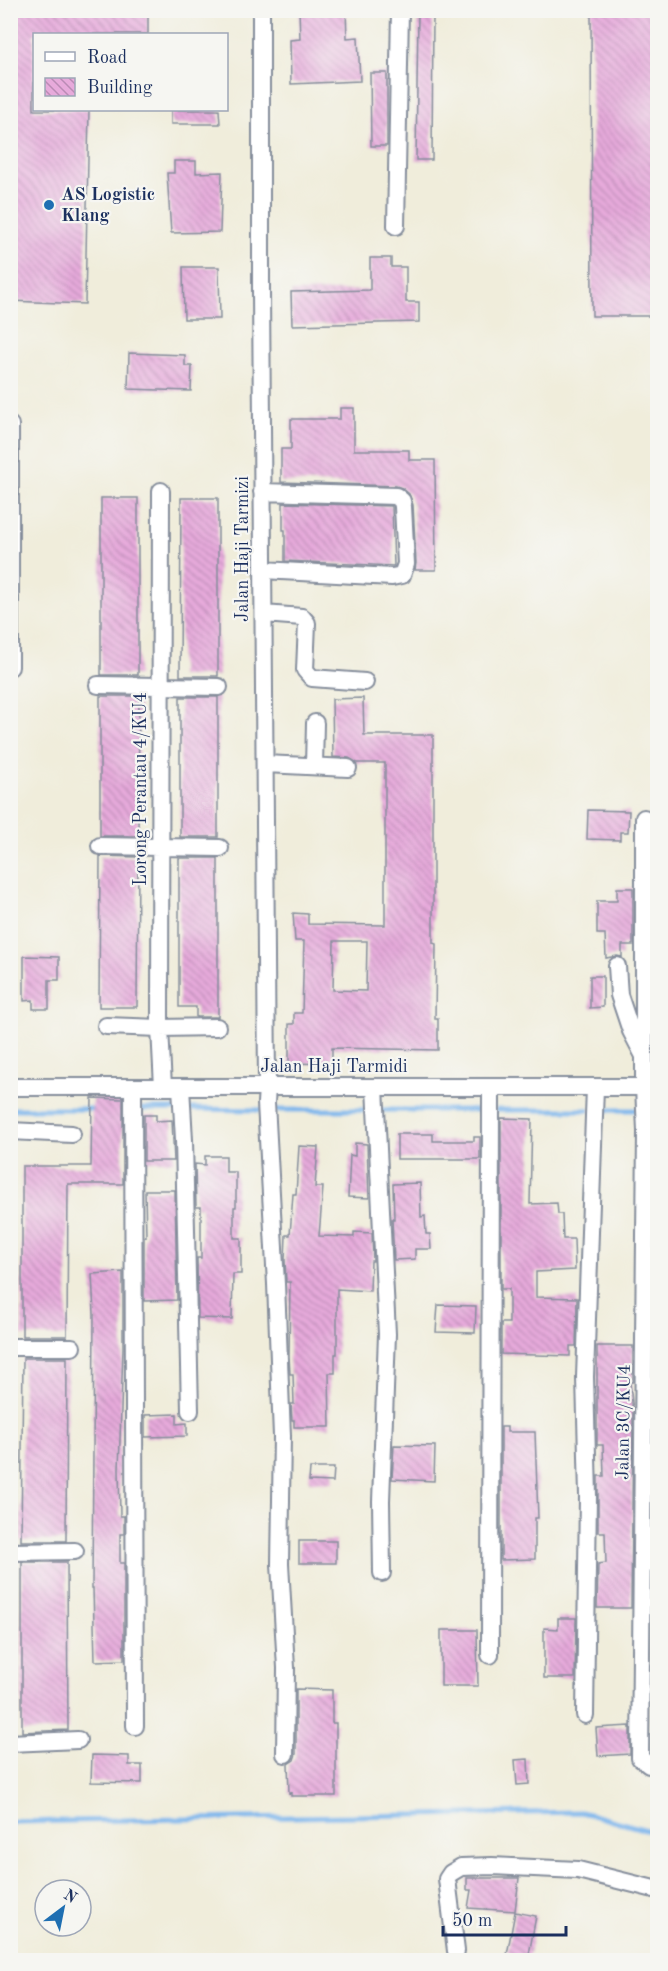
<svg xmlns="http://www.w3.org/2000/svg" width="668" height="1971" viewBox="0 0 668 1971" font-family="'Old Standard TT',serif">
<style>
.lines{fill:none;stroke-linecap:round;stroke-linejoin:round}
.stream{stroke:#7bb5ec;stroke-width:5}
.building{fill:url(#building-back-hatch);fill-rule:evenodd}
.minor-casing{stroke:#868e9c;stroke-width:20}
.minor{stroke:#fff;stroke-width:16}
.poi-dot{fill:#1f6fb2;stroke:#f6f6f2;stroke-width:2}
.labels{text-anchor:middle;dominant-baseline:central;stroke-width:4.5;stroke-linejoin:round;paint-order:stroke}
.poi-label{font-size:18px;font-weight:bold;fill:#1b2f5e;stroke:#f6f6f2;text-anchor:start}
.street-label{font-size:18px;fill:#1b2f5e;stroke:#f6f6f2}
</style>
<defs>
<pattern id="building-back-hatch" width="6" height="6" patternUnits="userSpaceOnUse" patternTransform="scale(1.5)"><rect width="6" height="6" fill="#e7aadb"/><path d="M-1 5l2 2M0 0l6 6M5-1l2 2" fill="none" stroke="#ba8bb5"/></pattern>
</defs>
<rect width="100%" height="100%" fill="#f6f6f2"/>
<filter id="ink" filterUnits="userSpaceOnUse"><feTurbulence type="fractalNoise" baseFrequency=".0167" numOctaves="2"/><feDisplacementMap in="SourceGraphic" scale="12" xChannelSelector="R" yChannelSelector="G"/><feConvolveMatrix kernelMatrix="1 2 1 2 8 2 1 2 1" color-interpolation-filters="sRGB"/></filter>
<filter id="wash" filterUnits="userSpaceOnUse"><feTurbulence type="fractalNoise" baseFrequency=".008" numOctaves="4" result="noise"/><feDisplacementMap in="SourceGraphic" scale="24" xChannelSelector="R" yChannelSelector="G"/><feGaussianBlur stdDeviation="1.35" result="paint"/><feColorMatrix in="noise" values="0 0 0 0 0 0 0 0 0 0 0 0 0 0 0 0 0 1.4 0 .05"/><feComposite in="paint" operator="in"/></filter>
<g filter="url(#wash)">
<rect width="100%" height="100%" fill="#f0eddb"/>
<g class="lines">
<path class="stream" d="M10,1109H99
M142,1109H179
M185,1109L262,1110
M271,1110H483
M497,1110H588
M600,1110H639
M10,1822L581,1812L658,1833"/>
</g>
<g id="blocks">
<path class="building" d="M10,10H148V34H34V110H89L85,304L10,301Z
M299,10H346L347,38L358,37L360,81L291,84L290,40L300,39Z
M591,10H657V316H592Z
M418,13H433L432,160H416Z
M370,73H387V146H371Z
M171,110H219L220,124H171Z
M174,161H196V173L222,172L220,232L171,233L167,173H174Z
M370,258H391V267H406V302H419V322L292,325L291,292L370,290Z
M183,267H219L220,319H184Z
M129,353L185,355V366H192L191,391L128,389Z
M340,408H354V450H409V460H435L436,570H415L416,563L413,505L409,494L402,488L396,486L281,482V449H291V419H340Z
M101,498H138V675H101Z
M181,498H218V676H180Z
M283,503L392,506L394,566L285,561V530H283Z
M100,696H139L138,836H100Z
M180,697H218V837H180Z
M363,698L364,735H433V943L436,944L435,1019H438V1050L332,1048V1064L289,1063V1024H294V1013H302L304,941H295L293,913L308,914V924L385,925V763H357L349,758L333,757L332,699ZM334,941H367L366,991L333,990Z
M588,810L629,811L628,832H620V840L587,839Z
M100,856L138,857L137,1007H99Z
M179,858H218V1017H196V1007H179Z
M617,888H633V945H622V957L617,956L606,958L605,934H597V901H617Z
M24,956L59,957V980H49V1009H33V1000L24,1001Z
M590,976H603V1007L590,1008Z
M92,1098L123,1099V1184H68L67,1336H22V1166H91Z
M144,1115H156V1121L172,1120L174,1161H144Z
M501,1118L532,1119L530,1204L557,1203L558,1214H562L563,1239H574L575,1270L536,1272V1297L577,1298L576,1346H570V1356L501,1354V1323H509V1289H501Z
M397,1134H433V1141H474V1137H480V1159H397Z
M355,1143L367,1144L369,1198L348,1197L350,1155L355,1156Z
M299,1146L318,1147L315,1187H323L319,1236L354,1237V1232L372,1233L373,1261H371L370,1291L337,1289V1354H335V1373H329L330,1427H294V1420H292L291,1404H294L293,1374H290L289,1356L290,1282H286L285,1260L286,1235H290L293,1194H296Z
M205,1156H226V1172H236V1207H234V1238H241V1274H233L232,1319L198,1318L197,1258H201V1207H196L195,1164L205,1165Z
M420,1183L421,1217L425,1216L426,1234H430L431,1249H415V1259L394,1260L392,1219H394L393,1184Z
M145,1190H175L177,1300L144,1301V1237H146Z
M123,1272V1348L119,1470L120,1516H124V1534H120V1563H124V1660L95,1661L93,1588H92L94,1314L92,1274Z
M438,1305L476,1306L475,1333L436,1332Z
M597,1346H633V1382H630L633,1413L631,1608H597L598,1564L606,1563L605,1532H598V1476H604L603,1445H597Z
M23,1358H67L66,1541H21Z
M177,1414V1424L187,1423V1436L145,1437V1415Z
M501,1427H507V1432H535L538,1518H535V1559L501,1560Z
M394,1445L435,1446L434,1481L392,1479Z
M310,1468H334L333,1482L309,1481Z
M299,1541H336V1563H299Z
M22,1562H67L68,1730L22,1732Z
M558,1618H576L575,1678H544V1628L558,1629Z
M441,1630H477L478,1686H441Z
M296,1689L332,1690V1723H336V1796H291V1792L289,1793L288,1764L294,1760L296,1754Z
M630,1726V1754L598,1756L596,1728Z
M92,1755L129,1756V1765H142V1783L91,1782Z
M528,1759L529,1784L517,1785L515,1760Z
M467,1878H519L515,1911L468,1908L471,1890H467Z
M515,1912L536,1916L528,1960H506Z"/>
</g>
</g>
<g filter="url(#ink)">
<use href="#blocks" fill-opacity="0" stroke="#868e9c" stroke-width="1.5"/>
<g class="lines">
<defs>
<path id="minor" d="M261,10V292L267,1087L266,1103L276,1284L282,1436L280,1564L286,1668L285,1754
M396,226L400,10
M10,425V667
M161,491L160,1028L163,1087
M262,492L396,496L402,501L403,507L406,564L402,575L392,577L263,570
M264,614L302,617L307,623L305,670L312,678L365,682
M98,685L219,687
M265,764L348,768
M314,766L315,723
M644,818V1087L646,1131L640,1758L649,1765H658
M100,846L220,848
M617,966L619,995L631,1031L644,1056
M106,1026L160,1028L217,1027
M10,1087H658
M133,1087L135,1726
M181,1087L184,1140L190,1411
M375,1087L387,1334L381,1501L382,1573
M10,1131L72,1134
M10,1347H72
M10,1552L75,1551
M642,1563H658
M490,1655L491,1087
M585,1715L588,1496L585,1377L595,1087
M10,1743L78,1740
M456,1951L447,1879L451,1873L461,1867L492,1866L578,1870L658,1890"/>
</defs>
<use href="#minor" class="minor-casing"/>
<use href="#minor" class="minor"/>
</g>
</g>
<circle class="poi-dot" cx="49" cy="205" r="6"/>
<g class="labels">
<g class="poi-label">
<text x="61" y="195">AS Logistic<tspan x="61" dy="21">Klang</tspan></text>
</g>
<g class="street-label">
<text transform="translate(243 549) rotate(-90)">Jalan Haji Tarmizi</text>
<text transform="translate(141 789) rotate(-90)">Lorong Perantau 4/KU4</text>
<text x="334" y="1067">Jalan Haji Tarmidi</text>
<text transform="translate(624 1422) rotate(-89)">Jalan 3C/KU4</text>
</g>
</g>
<rect width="668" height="1971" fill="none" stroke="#f6f6f2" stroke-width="36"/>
<rect x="33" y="33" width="195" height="78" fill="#f6f6f2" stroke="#9ea6b7" stroke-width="1.5"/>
<rect x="45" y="52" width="30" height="9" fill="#ffffff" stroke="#9ea6b7" stroke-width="1.5"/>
<text x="87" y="63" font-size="18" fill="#1b2f5e">Road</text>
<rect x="45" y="78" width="30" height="18" fill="url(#building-back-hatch)" stroke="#9ea6b7" stroke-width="1.5"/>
<text x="87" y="93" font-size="18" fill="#1b2f5e">Building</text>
<g transform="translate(63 1908) rotate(32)"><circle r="28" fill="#f6f6f2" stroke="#9ea6b7" stroke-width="1.5"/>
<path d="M0-4.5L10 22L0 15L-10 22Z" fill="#1f6fb2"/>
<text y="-9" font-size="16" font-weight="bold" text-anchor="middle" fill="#1b2f5e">N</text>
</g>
<path d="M443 1926v9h123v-9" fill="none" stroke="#1b2f5e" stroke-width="3"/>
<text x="452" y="1926" font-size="18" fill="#1b2f5e" stroke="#f6f6f2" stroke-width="4.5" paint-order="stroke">50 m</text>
</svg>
